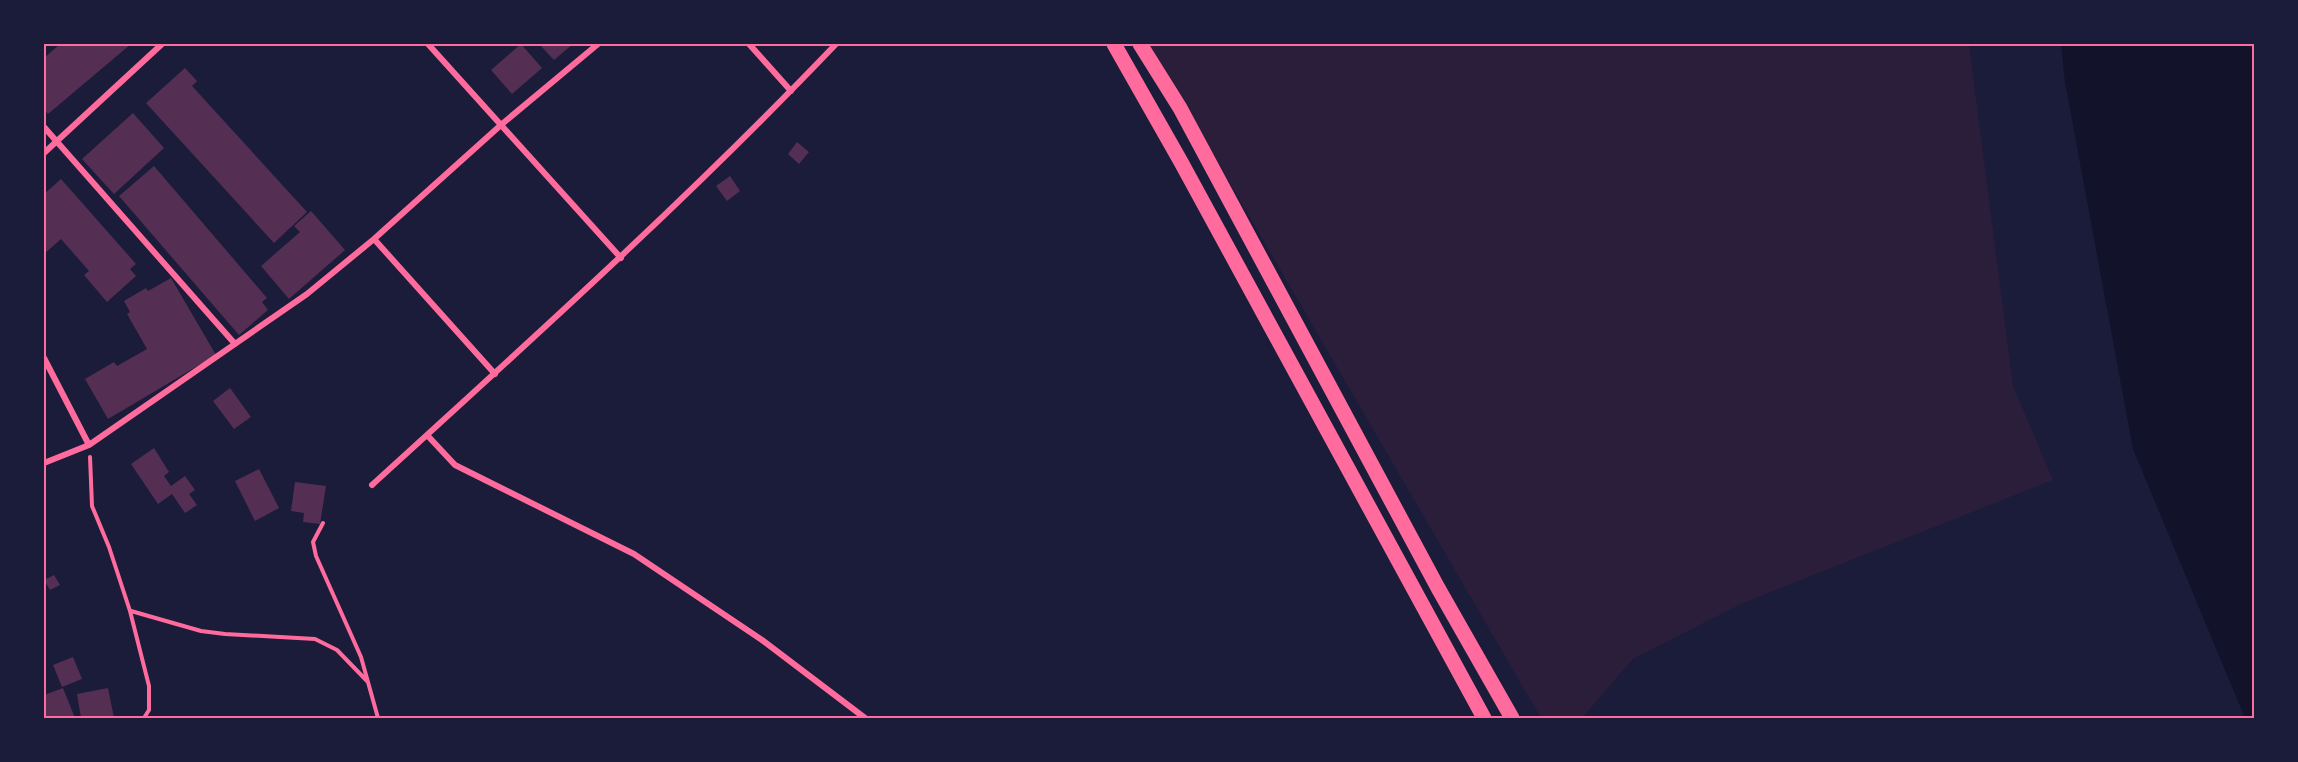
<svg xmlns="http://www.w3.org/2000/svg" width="2298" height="762" viewBox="0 0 2298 762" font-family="Raleway,sans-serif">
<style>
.green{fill:#2a1e3b}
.water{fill:#12122b}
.building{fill:#542f53}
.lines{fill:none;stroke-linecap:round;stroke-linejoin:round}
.path{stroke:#ff6b9d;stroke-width:4}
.minor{stroke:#ff6b9d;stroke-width:6}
.primary{stroke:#ff6b9d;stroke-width:15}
.neatline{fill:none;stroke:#ff6b9d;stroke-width:2}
</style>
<rect width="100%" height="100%" fill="#1b1b3a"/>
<path class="green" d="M1149,44H1969L2013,386L2053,480L1741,604L1633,659L1582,718H1541Z"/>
<path class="water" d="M2061,44H2254V718H2245L2133,449L2065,82Z"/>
<path class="building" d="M60,44H131L48,114L44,109V58Z
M521,44L542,68L512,94L491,70Z
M539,44H573L554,60Z
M185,68L197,81L192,86L307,212L274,243L146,103Z
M133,113L164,148L114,194L82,159Z
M797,142L809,152L799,164L788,154Z
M154,166L267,298L262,302L268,310L239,335L119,196Z
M730,176L740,191L727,201L716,186Z
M61,179L136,264L130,269L136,276L107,302L84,275L89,271L61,239L44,254V194Z
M311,211L345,250L289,299L261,266L300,232L294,226Z
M171,278L216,355L108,419L85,379L114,362L117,366L147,349L127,314L130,312L124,301L146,288L148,291Z
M230,388L251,417L234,429L213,401Z
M154,448L169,472L164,476L171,486L185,476L195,490L189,494L197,505L185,513L172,494L158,504L131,464Z
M259,469L279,508L255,521L235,481Z
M295,482L326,486L320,524L303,522L304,513L291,511Z
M54,575L60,585L50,590L44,580Z
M73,657L82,679L62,687L53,665Z
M63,688L75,718H46L44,712V695Z
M108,688L114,718H103L102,716L81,718L77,694Z"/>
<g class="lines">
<path class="path" d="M90,457L92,506L109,547L130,611L149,686V710L144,718
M323,523L313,542L316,556L361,657L378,718
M131,611L201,631L225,634L315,639L337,650L368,682"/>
<path class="minor" d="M428,44L621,258
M749,44L791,91
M44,127L235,344
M44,153L162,44
M374,239L495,374
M44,358L89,445
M427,435L455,465L634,554L762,640L865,718
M44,463L89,445L307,294L374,239L502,124L598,44
M372,485C530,341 689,198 836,44"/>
<path class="primary" d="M1114,44L1181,162L1484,718
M1140,44L1180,108L1438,588L1512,718"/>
</g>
<rect width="2298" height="762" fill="none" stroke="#1b1b3a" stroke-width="90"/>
<rect x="45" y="45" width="2208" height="672" class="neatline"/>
</svg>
